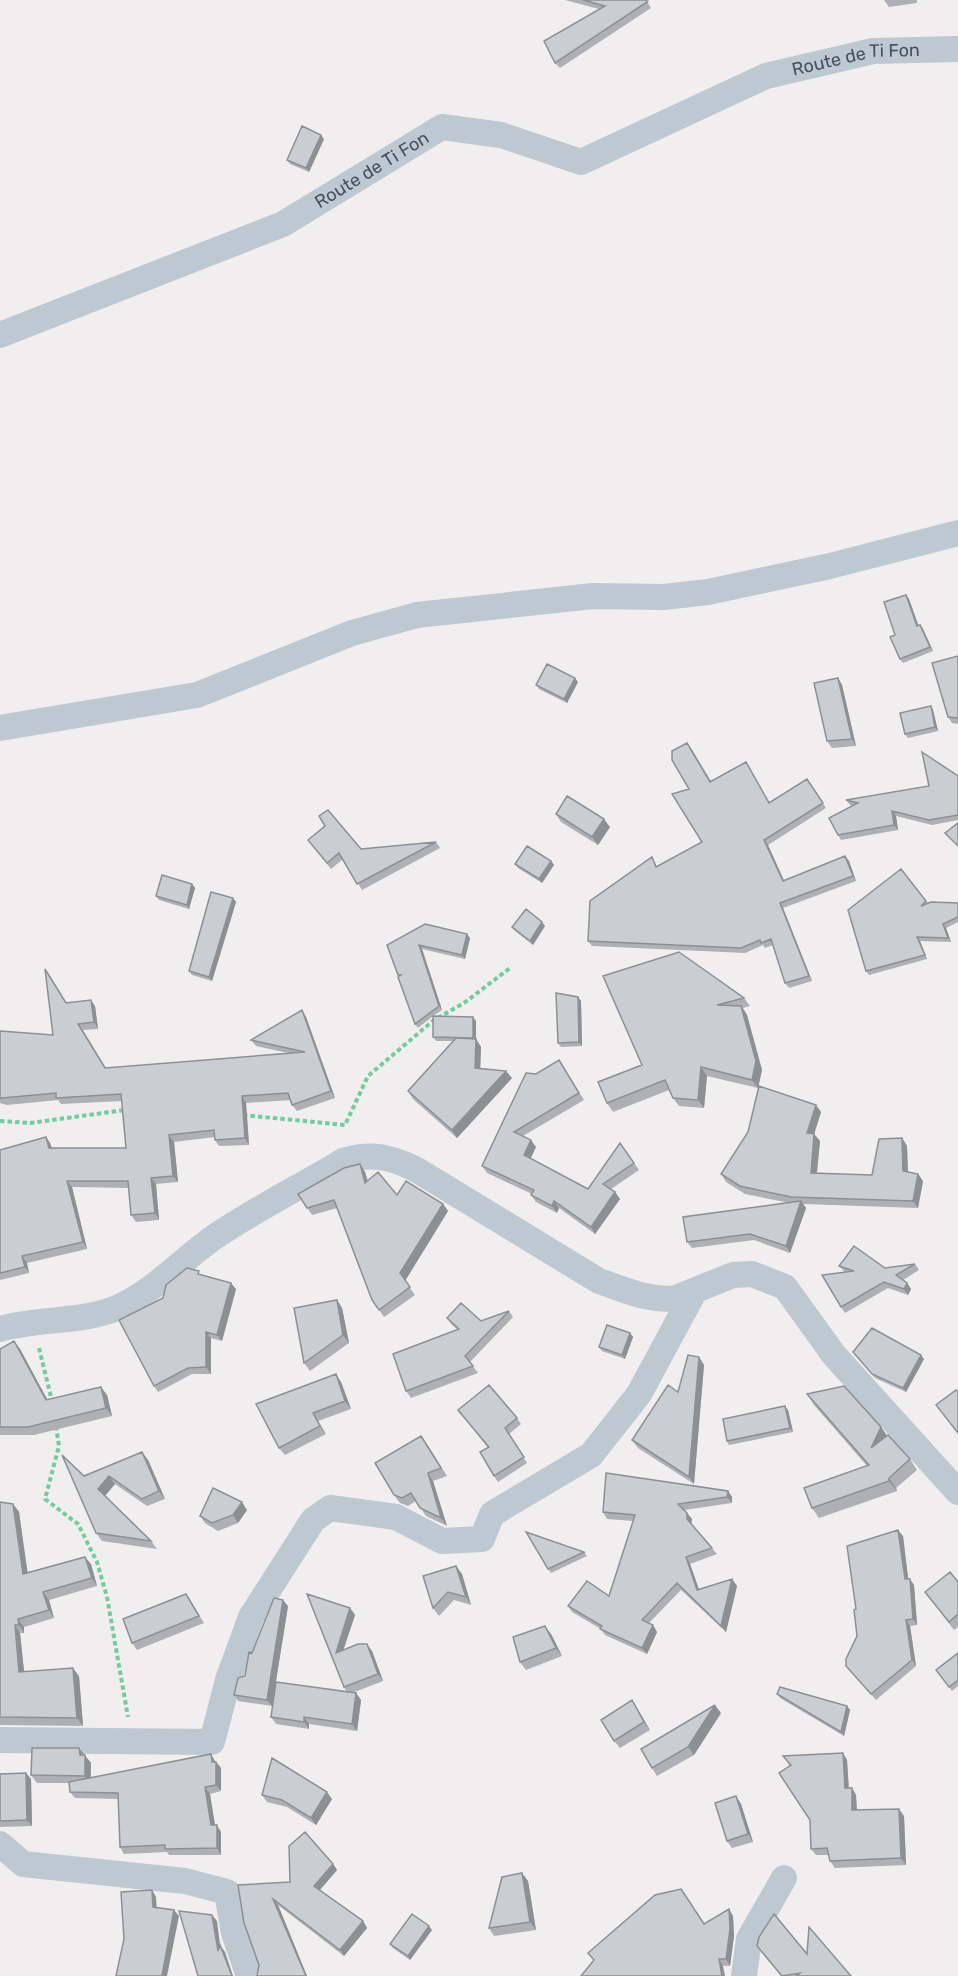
<svg xmlns="http://www.w3.org/2000/svg" width="958" height="1976" viewBox="0 0 958 1976" font-family="Rubik,sans-serif">
<style>
.lines{fill:none;stroke-linecap:round;stroke-linejoin:round}
.path{stroke:#75cba0;stroke-width:4;stroke-dasharray:4.5 3;stroke-linecap:butt}
.minor{stroke:#bec8d0;stroke-width:26}
.wall{fill:#aeb0b5}
.shaded-wall{fill:#8d9093}
.building{fill:#cacdd2;stroke:#8d9093;stroke-width:1.5}
.labels{text-anchor:middle;dominant-baseline:central;stroke-width:4.5;stroke-linejoin:round;paint-order:stroke}
.street-label{font-size:18px;fill:#46515b;stroke:#fff}
</style>
<rect width="100%" height="100%" fill="#f0eeee"/>
<g class="lines">
<path class="path" d="M243,1115L345,1125L368,1076L434,1020L464,1003L510,968
M0,1121L30,1123L125,1110
M39,1348L52,1401
M56,1426L59,1446L45,1499L78,1524L97,1562L107,1597L128,1717"/>
<g class="minor">
<path id="s1" d="M0,335L283,224L442,127L501,135L581,162L766,76L873,51L958,49"/>
<path d="M0,728L197,695L352,633L417,615L593,596L664,597L708,592L830,566L958,533"/>
<path d="M0,1329C37,1318 81,1323 117,1308C153,1292 181,1261 213,1238C254,1210 300,1187 343,1161C371,1152 392,1157 417,1170L599,1281C623,1289 650,1302 676,1298L733,1275L752,1274L785,1287L834,1355L958,1492"/>
<path d="M0,1740L212,1742L228,1680L251,1617L313,1520L330,1508L396,1517L442,1541L482,1539L492,1514L591,1455L639,1394L694,1292"/>
<path d="M0,1844L23,1864L185,1881L227,1892L234,1933L249,1976"/>
<path d="M744,1976L749,1939L784,1878"/>
</g>
</g>
<path class="wall" d="M565,0H649L648,3L651,8L560,68L555,63L599,9Z
M884,0H917V3L889,7Z
M324,139L309,172L290,164L287,160Z
M906,595L909,599L918,625H920L923,629L933,651L903,663L900,659L895,635Z
M958,656V724L952,723L948,717Z
M838,678L842,685L856,746L832,748L827,741Z
M578,682L567,703L539,689L536,685Z
M933,710L938,731L908,738L905,734Z
M691,748L711,781L746,762L770,803L807,779L826,808L768,845L784,880L845,856L849,861L856,881L783,908L812,981L789,988L785,983L773,945L765,948L763,945L745,953L592,946L588,941L655,862L657,867L702,842L689,789Z
M958,776V820L932,825L896,816L898,830L841,840L838,835L853,806L850,805L846,800L929,786Z
M556,814L610,827L598,845L561,822Z
M308,840L361,849L436,842L440,848L362,890L343,859L331,869Z
M551,861L554,865L542,883L518,868L515,864Z
M901,869L928,903H958V922L946,928L951,942L920,941L927,959L869,975L866,971Z
M192,884L195,888L189,909L159,900L156,896Z
M233,898L236,902L212,981L192,975L189,971Z
M545,926L533,945L515,931L512,927Z
M470,938L465,959L422,949L442,1010L433,1016L473,1017L476,1021V1039L481,1047L480,1069L512,1078L457,1138L413,1099L408,1091L453,1041H436L433,1037V1016L418,1028L415,1024L387,945Z
M50,976L66,1002L95,1006L98,1029L83,1030L106,1068L288,1053L256,1046L251,1040L302,1010L306,1017L335,1098L297,1111L292,1105L291,1100L246,1103L249,1145L219,1146L215,1140V1137L174,1142L178,1182L156,1184L159,1220L136,1222L131,1215L129,1188L72,1187L87,1249L27,1263L29,1273L0,1280V1150L46,1137L50,1143L52,1148H126L122,1101L61,1104L58,1100L7,1105L0,1103V1031L53,1035Z
M603,976L744,998L750,1006L743,1008L747,1015L762,1070L758,1088L707,1076L704,1108L679,1106L673,1098L669,1090L613,1112L607,1103L642,1065Z
M578,997L581,1001L582,1046L561,1047L558,1043Z
M559,1060L584,1100L523,1136L536,1147L530,1158L588,1189L620,1143L639,1170L611,1189L615,1192L620,1199L595,1234L559,1208L557,1213L536,1202L531,1195L532,1194L487,1173L482,1166L536,1074Z
M821,1112L814,1134L820,1141L817,1173L872,1175L902,1138L907,1146L908,1172L918,1174L923,1181L918,1208L803,1204L806,1208L790,1253L754,1240L692,1248L687,1242L790,1203L745,1194L726,1182L721,1174Z
M360,1164L365,1172L368,1181L397,1195L443,1204L448,1211L405,1281L415,1295L384,1317L372,1300L337,1208L312,1215L298,1194Z
M915,1264L919,1270L903,1280L907,1283L911,1289L908,1295L888,1288L845,1313L841,1307L845,1272L839,1266L885,1268Z
M201,1274L236,1289L222,1341L211,1338V1374H192L158,1392L154,1386L163,1298Z
M337,1300L342,1308L349,1343L310,1371L304,1363Z
M509,1311L513,1317L470,1362L478,1373L411,1398L406,1391L458,1330L452,1325L447,1318L481,1321Z
M630,1333L633,1337L625,1359L602,1351L599,1347Z
M14,1341L20,1349L47,1400L107,1395L112,1416L34,1435H0V1349Z
M853,1352L924,1359L906,1392L875,1378Z
M699,1357L704,1365L694,1484L638,1448L632,1440L678,1392Z
M341,1382L351,1409L318,1421L326,1434L285,1455L279,1448Z
M807,1394L881,1427L887,1436L910,1459L917,1470L896,1488L897,1491L819,1518L812,1508L867,1466L814,1405Z
M458,1410L517,1418L521,1424L509,1434L527,1463L498,1482L494,1476L488,1448Z
M788,1410L793,1432L729,1445L727,1441Z
M427,1444L447,1476L433,1481L447,1526L426,1516L416,1501L408,1506L400,1503L394,1495Z
M142,1452L148,1460L165,1499L147,1506L115,1484L105,1496L151,1541L157,1549L102,1541L96,1533L84,1476Z
M728,1491L732,1497V1503L684,1510L692,1519L691,1524L717,1554L690,1564L699,1589L732,1579L737,1586L726,1632L681,1590L649,1623L657,1632L647,1654L605,1635L601,1629L572,1612L568,1606L609,1596L634,1521L607,1519L603,1512Z
M0,1502L13,1504L19,1512L27,1573L91,1564L97,1586L49,1600L54,1618L24,1627V1633H20L24,1672L79,1676L83,1726L0,1725Z
M247,1510L238,1523L218,1531L205,1523L200,1516Z
M903,1536L908,1579L914,1585L917,1625L910,1626L916,1666L876,1700L846,1666L857,1636L856,1609Z
M584,1552L587,1556L551,1573L548,1569Z
M456,1566L462,1574L471,1605L454,1600L439,1616L433,1608Z
M958,1582V1627L954,1630L925,1592Z
M186,1594L204,1623L137,1650L132,1643Z
M307,1594L350,1608L355,1615L343,1650L372,1651L383,1681L352,1693H356L361,1700L357,1731L309,1724V1729L276,1724L271,1717L347,1692L344,1687Z
M288,1606L272,1706L238,1701L234,1695L245,1676L252,1653Z
M551,1634L562,1656L526,1670L520,1662Z
M958,1653V1686L952,1691L936,1670Z
M777,1694L847,1706L850,1710L844,1736L780,1698Z
M632,1700L650,1730L620,1748L614,1741Z
M721,1713L694,1755L657,1776L652,1768Z
M843,1753L847,1760L849,1788H852L856,1795L857,1810L904,1816L906,1865L835,1868L830,1861L829,1855H816L811,1849L810,1820L790,1766L783,1756Z
M84,1755L91,1763V1778L215,1761L221,1768V1791L210,1794L215,1825L221,1832V1855H169L167,1852L124,1854L120,1847L118,1799L75,1798L70,1792L69,1783H37L31,1775Z
M26,1773L31,1779L32,1826L0,1827V1774Z
M262,1795L332,1799L316,1825L287,1807L267,1802Z
M736,1796L741,1804L753,1842L732,1848L727,1841Z
M333,1864L337,1870L320,1890L363,1921L367,1928L344,1956L278,1905L307,1976H257L259,1965L244,1923L290,1882Z
M522,1873L528,1881L536,1930L494,1936L489,1928Z
M729,1909L733,1916L734,1936L730,1966L594,1960L588,1953L704,1924Z
M432,1930L410,1960L393,1948L390,1944Z
M757,1946L807,1954L851,1976H781Z"/>
<path class="shaded-wall" d="M321,135L324,139L309,172L306,168Z
M906,595L909,599L920,630L917,626Z
M920,625L923,629L933,651L930,647Z
M575,678L578,682L567,703L564,699Z
M838,678L842,685L856,746L852,739Z
M931,706L933,710L938,731L935,727Z
M892,811L896,816L898,830L894,825Z
M604,819L610,827L598,845L592,837Z
M764,840L768,845L786,886L783,881Z
M845,856L849,861L856,881L853,876Z
M551,861L554,865L542,883L539,879Z
M192,884L195,888L189,909L187,905Z
M233,898L236,902L212,981L209,977Z
M780,903L783,908L812,981L809,976Z
M542,922L545,926L533,945L530,941Z
M943,924L946,928L951,942L948,938Z
M467,934L470,938L465,959L462,955Z
M917,937L920,941L927,959L925,955Z
M419,945L422,949L442,1010L439,1006Z
M578,997L581,1001L582,1046L579,1042Z
M91,1000L95,1006L98,1029L94,1022Z
M741,1006L747,1015L762,1070L758,1088L752,1080Z
M302,1010L306,1017L335,1098L331,1091Z
M473,1017L476,1021V1042L473,1038Z
M476,1039L481,1047L480,1076L475,1068Z
M701,1067L707,1076L704,1108L698,1100Z
M506,1071L512,1078L457,1138L452,1130Z
M242,1096L246,1103L249,1145L245,1138Z
M816,1105L821,1112L812,1141L807,1133Z
M814,1134L820,1141L816,1180L811,1173Z
M169,1135L174,1142L178,1182L173,1176Z
M46,1137L50,1143L54,1154L49,1148Z
M902,1138L907,1146L908,1179L903,1171Z
M531,1140L536,1147L529,1162L524,1155Z
M360,1164L365,1172L370,1190L365,1183Z
M918,1174L923,1181L918,1208L913,1201Z
M151,1178L156,1184L159,1220L155,1213Z
M67,1181L72,1187L87,1249L83,1242Z
M615,1192L620,1199L595,1234L591,1227Z
M554,1201L559,1208L557,1213L552,1206Z
M801,1201L806,1208L790,1253L786,1246Z
M443,1204L448,1211L405,1281L400,1273Z
M22,1256L27,1263L29,1273L25,1267Z
M231,1283L236,1289L222,1341L217,1335Z
M907,1283L911,1289L908,1295L904,1289Z
M337,1300L342,1308L349,1343L343,1335Z
M206,1332L211,1338V1374L206,1367Z
M630,1333L633,1337L625,1359L622,1355Z
M14,1341L20,1349L52,1408L46,1400Z
M921,1355L924,1359L906,1392L903,1388Z
M699,1357L704,1365L694,1484L689,1477Z
M336,1374L341,1382L351,1409L345,1401Z
M101,1387L107,1395L112,1416L106,1408Z
M785,1406L788,1410L793,1432L790,1428Z
M313,1413L318,1421L326,1434L320,1426Z
M881,1427L888,1437L871,1448Z
M142,1452L148,1460L165,1499L159,1491Z
M428,1473L433,1481L447,1526L441,1518Z
M109,1476L115,1484L104,1497L98,1489Z
M889,1478L896,1488L897,1491L889,1481Z
M728,1491L732,1497V1503L727,1497Z
M242,1502L247,1510L238,1523L233,1515Z
M13,1504L19,1512L29,1582L23,1574Z
M687,1513L692,1519L691,1526L687,1519Z
M898,1530L903,1536L909,1585L905,1579Z
M85,1557L91,1564L97,1586L92,1578Z
M686,1557L690,1564L701,1596L697,1590Z
M456,1566L462,1574L471,1605L466,1597Z
M732,1579L737,1586L726,1632L721,1626Z
M910,1579L914,1585L917,1625L913,1619Z
M43,1592L49,1600L54,1618L49,1610Z
M283,1600L288,1606L272,1706L267,1700Z
M350,1608L355,1615L340,1660L336,1653Z
M18,1619L24,1627V1633L19,1625Z
M906,1620L910,1626L916,1666L912,1660Z
M15,1625L20,1633L25,1680L19,1672Z
M653,1625L657,1632L647,1654L642,1648Z
M545,1626L551,1634L562,1656L556,1648Z
M367,1644L372,1651L383,1681L378,1674Z
M73,1668L79,1676L83,1726L77,1718Z
M356,1693L361,1700L357,1731L352,1724Z
M632,1700L637,1708L650,1730L644,1722Z
M715,1705L721,1713L694,1755L688,1747Z
M847,1706L850,1710L844,1736L841,1732Z
M304,1717L309,1724V1729L304,1722Z
M79,1748L91,1763L90,1784L85,1776L80,1755Z
M843,1753L847,1760L849,1795L845,1788Z
M211,1754L215,1761L216,1765V1762L221,1768V1791L216,1785Z
M26,1773L31,1779L32,1826L27,1820Z
M205,1787L210,1794L216,1832L211,1825Z
M852,1788L856,1795L857,1817L852,1810Z
M327,1792L332,1799L316,1825L311,1818Z
M736,1796L741,1804L753,1842L748,1834Z
M899,1809L904,1816L906,1865L901,1858Z
M217,1825L221,1832V1855L217,1848Z
M333,1864L337,1870L318,1892L314,1886Z
M522,1873L528,1881L536,1930L530,1922Z
M152,1890L156,1897L157,1913L153,1907Z
M273,1899L278,1905L307,1976H306Z
M729,1909L733,1916L734,1936L730,1966L726,1959Z
M174,1910L179,1916L167,1976H162Z
M212,1915L217,1921L220,1945L225,1952L233,1976H231L218,1951Z
M363,1921L367,1928L344,1956L340,1950Z
M429,1926L432,1930L410,1960L408,1956Z
M719,1959L723,1966L725,1976H722Z"/>
<path class="building" d="M583,0H646L647,2L555,63L544,41L605,6Z
M302,126L321,135L306,168L287,160Z
M906,595L917,626L920,625L930,647L900,659L890,637L895,635L884,602Z
M958,656V718L948,717L932,663Z
M547,664L575,678L564,699L536,685Z
M838,678L852,739L827,741L814,683Z
M931,706L935,727L905,734L900,713Z
M687,743L710,782L746,762L769,803L807,779L823,803L764,840L783,881L845,856L853,876L780,903L809,976L785,983L771,939L761,943L760,940L741,948L588,941L590,901L652,857L656,867L702,842L672,794L689,789L672,760V751Z
M922,752L958,776V815L929,820L892,811L894,825L838,835L829,818L858,803L846,800L929,786Z
M567,796L604,819L592,837L556,814Z
M328,810L361,849L436,842L357,884L339,853L327,863L308,840L325,826L319,816Z
M958,823V846L945,833Z
M527,846L551,861L539,879L515,864Z
M901,869L926,901L921,906L931,902L958,903V917L943,924L948,938L917,937L925,955L866,971L848,910Z
M162,875L192,884L187,905L156,896Z
M211,892L233,898L209,977L189,971Z
M526,909L542,922L530,941L512,927Z
M425,924L467,934L462,955L419,945L439,1006L415,1024L398,977L401,975H398L387,945Z
M679,952L744,998L717,1005L741,1006L756,1061L752,1080L701,1067L698,1100L673,1098L665,1080L607,1103L598,1082L642,1065L603,976Z
M45,969L66,1003L91,1000L94,1022L78,1024L105,1068L305,1052L251,1040L302,1010L331,1091L292,1105L288,1093L242,1096L245,1138L215,1140L214,1130L169,1135L173,1176L151,1178L155,1213L131,1215L128,1181H67L83,1242L22,1256L25,1267L0,1273V1150L46,1137L49,1148H126L121,1094L56,1098V1093L2,1098H0V1031L53,1035Z
M556,993L578,997L579,1042L558,1043Z
M433,1016L473,1017V1038L433,1037Z
M456,1038L476,1039L475,1068L506,1071L452,1130L408,1091Z
M559,1060L579,1093L514,1132L531,1140L524,1155L588,1189L620,1143L634,1163L603,1184L615,1192L591,1227L554,1201L552,1206L531,1195L534,1190L482,1166L526,1073L536,1074Z
M759,1086L816,1105L807,1133L814,1134L811,1173L872,1175L879,1139L902,1138L903,1171L918,1174L913,1201L791,1197L740,1186L721,1174L748,1132Z
M360,1164L365,1183L378,1172L397,1195L406,1181L443,1204L400,1273L410,1287L379,1310L372,1300L334,1200L307,1208L298,1194L344,1168Z
M801,1201L786,1246L750,1234L687,1242L683,1217Z
M854,1246L885,1268L915,1264L896,1275L907,1283L904,1289L884,1282L841,1307L822,1275L854,1271L839,1266Z
M187,1268L199,1271L198,1274L231,1283L217,1335L206,1332V1367L188,1368L154,1386L119,1320L163,1298L166,1285Z
M337,1300L343,1335L304,1363L294,1308Z
M461,1303L481,1321L509,1311L465,1356L473,1366L406,1391L393,1354L459,1329L447,1318Z
M607,1325L630,1333L622,1355L599,1347Z
M872,1328L921,1355L903,1388L872,1374L853,1352Z
M14,1341L46,1400L101,1387L106,1408L28,1427H0V1349Z
M688,1355L699,1357L689,1477L632,1440L668,1385L678,1392Z
M336,1374L345,1401L313,1413L320,1426L279,1448L256,1404Z
M489,1385L517,1418L505,1428L524,1457L494,1476L480,1452L489,1447L458,1410Z
M844,1386L881,1427L871,1448L888,1435L910,1459L889,1478V1481L812,1508L804,1488L869,1465L807,1394Z
M956,1390L958,1392V1433L936,1405Z
M785,1406L790,1428L727,1441L723,1419Z
M421,1436L441,1468L428,1473L441,1518L420,1508L411,1493L402,1498L394,1495L375,1463Z
M142,1452L159,1491L142,1499L109,1476L98,1489L151,1541L96,1533L62,1455L84,1476Z
M606,1473L728,1491L727,1497L678,1504L687,1513V1519L712,1548L686,1557L697,1590L732,1579L721,1626L677,1583L642,1620L653,1625L642,1648L600,1629L602,1626L568,1606L587,1581L609,1596L635,1515L603,1512Z
M213,1488L242,1502L233,1515L212,1523L200,1516Z
M0,1502L13,1504L23,1574L85,1557L92,1578L43,1592L49,1610L18,1619L19,1625H15L19,1672L73,1668L77,1718L0,1717Z
M898,1530L905,1579H910L913,1619L906,1620L912,1660L871,1694L846,1666V1659L857,1636L854,1610L856,1609L847,1546Z
M526,1532L584,1552L548,1569Z
M456,1566L466,1597L448,1592L433,1608L423,1576Z
M950,1572L958,1582V1614L949,1622L925,1592Z
M186,1594L199,1616L132,1643L123,1619Z
M307,1594L350,1608L336,1653L358,1644H367L378,1674L344,1687Z
M274,1598L283,1600L267,1700L234,1695L238,1678L245,1676L249,1652L252,1653Z
M545,1626L556,1648L520,1662L513,1637Z
M958,1653V1680L949,1687L936,1670Z
M276,1682L356,1693L352,1724L304,1717V1722L271,1717Z
M780,1687L847,1706L841,1732L777,1694Z
M632,1700L644,1722L614,1741L601,1720Z
M715,1705L688,1747L652,1768L641,1749Z
M32,1748H79L80,1755H85V1776L31,1775Z
M843,1753L845,1788H852V1810L899,1809L901,1858L830,1861L827,1848L811,1849L810,1820L779,1773L791,1765L783,1756Z
M211,1754L212,1762H216V1785L205,1787L211,1825H217V1848L165,1849V1845L120,1847L118,1793L70,1792L69,1782Z
M272,1758L327,1792L311,1818L282,1800L262,1795Z
M26,1773L27,1820L0,1821V1774Z
M736,1796L748,1834L727,1841L715,1803Z
M305,1832L333,1864L314,1886L363,1921L340,1950L273,1899L306,1976H257L259,1965L244,1923L238,1885L290,1882L289,1846Z
M522,1873L530,1922L489,1928L502,1877Z
M681,1889L704,1924L729,1909L730,1929L726,1959H719L722,1976H581L594,1960L588,1953L655,1895Z
M152,1890L153,1907L174,1910L162,1976H116L124,1939L121,1892Z
M179,1911L212,1915L218,1951L220,1945L232,1976H198Z
M412,1914L429,1926L408,1956L390,1944Z
M774,1914L807,1954L809,1927L851,1976H797L800,1973L782,1976L757,1946L759,1937Z"/>
<g class="labels">
<g class="street-label">
<text stroke="none"><textPath href="#s1" startOffset="930">Route de Ti Fon</textPath></text>
<text stroke="none"><textPath href="#s1" startOffset="408">Route de Ti Fon</textPath></text>
</g>
</g>
</svg>
